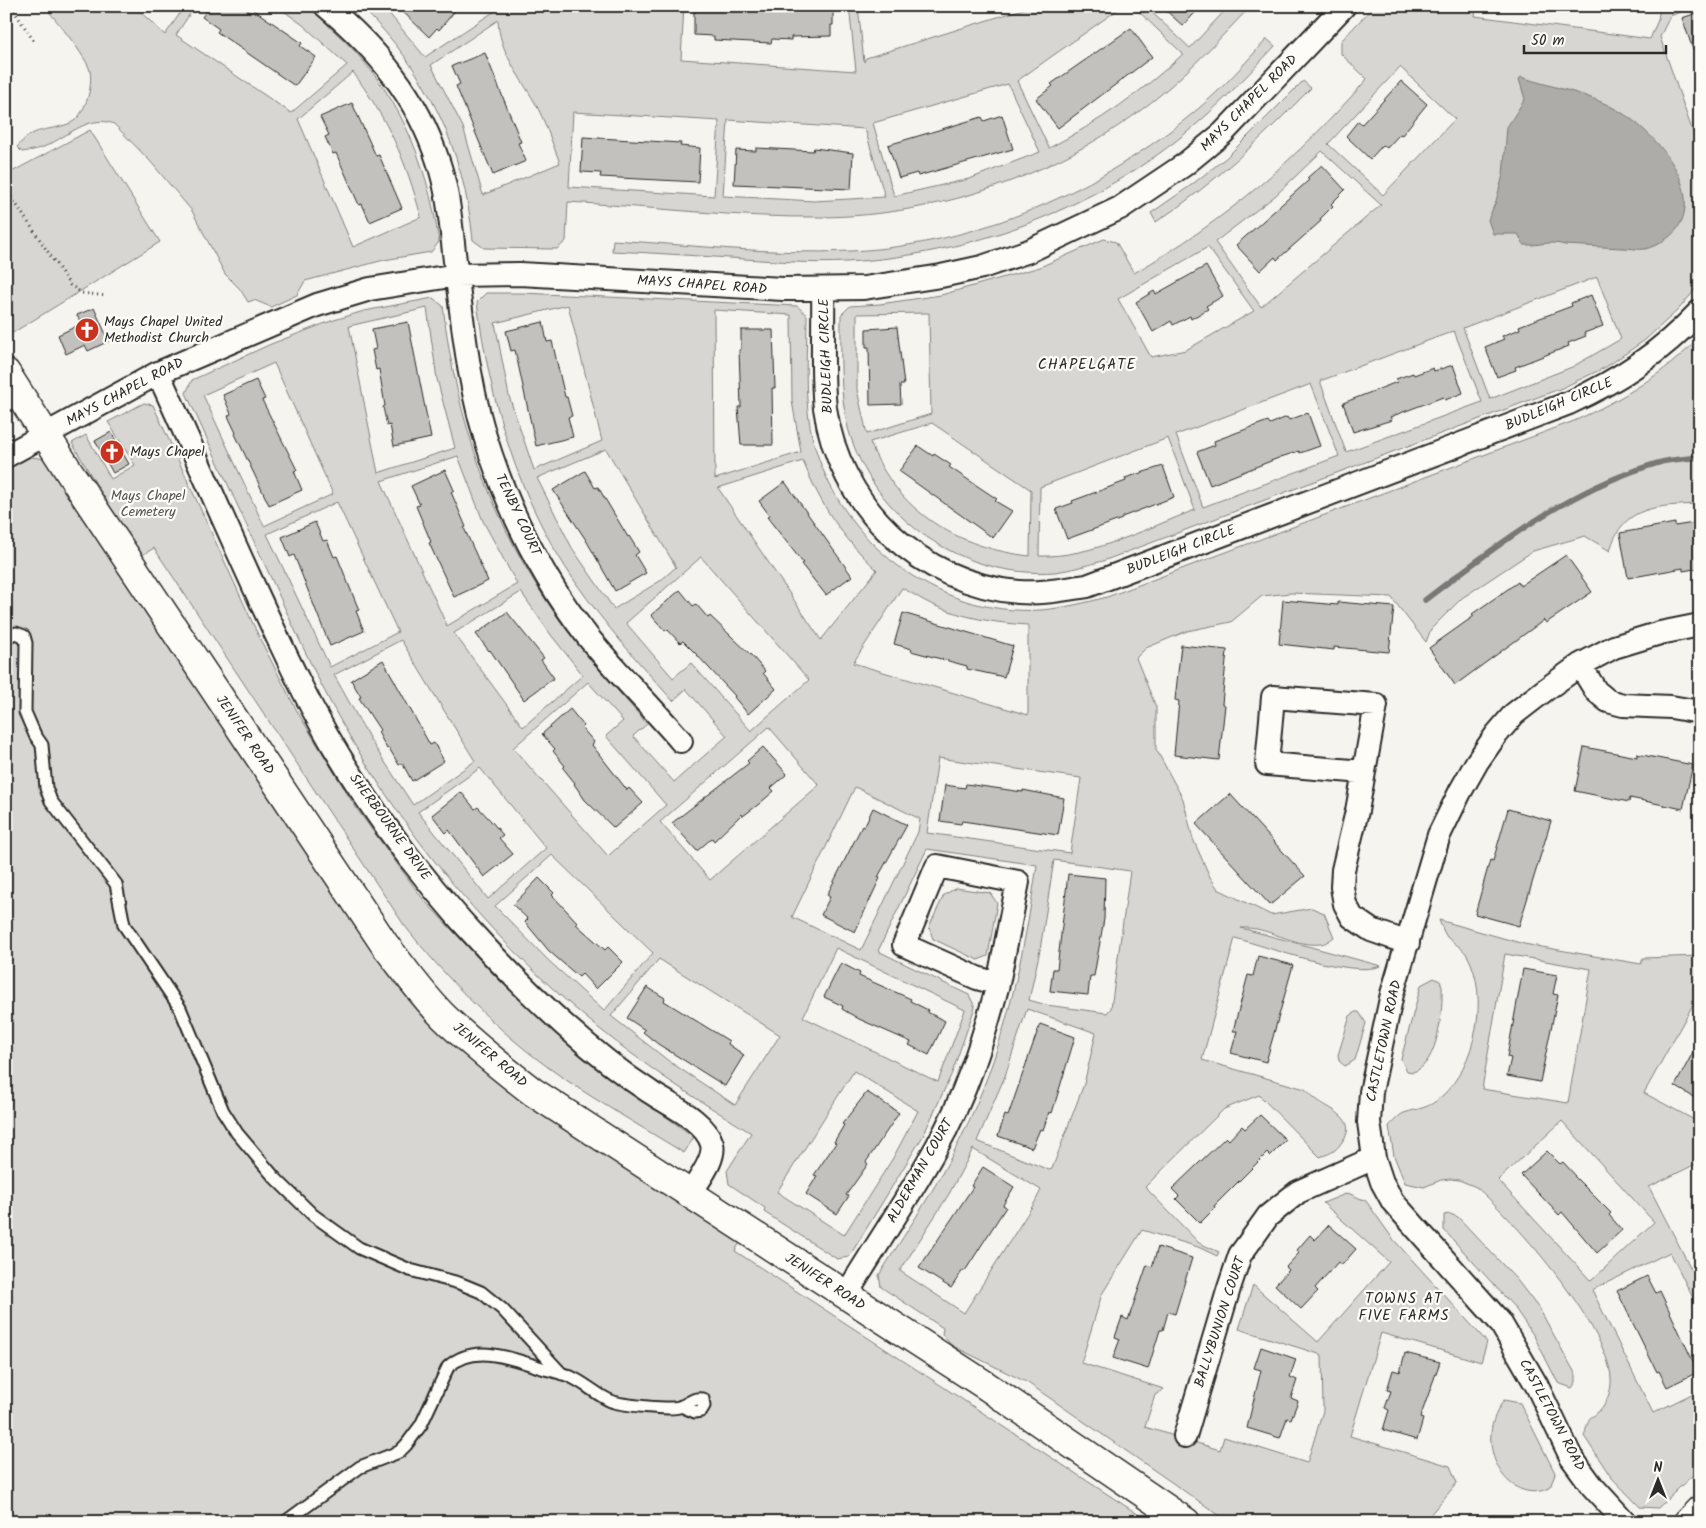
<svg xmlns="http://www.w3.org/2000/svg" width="1706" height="1528" viewBox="0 0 1706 1528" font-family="Kalam,sans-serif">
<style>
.green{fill:#d7d6d2;stroke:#81807e;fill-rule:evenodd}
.water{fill:#adaca9;stroke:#797877}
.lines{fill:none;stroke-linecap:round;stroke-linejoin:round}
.stream{stroke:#797877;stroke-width:5.5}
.building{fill:#c2c1be;stroke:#2b2b2b}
.service-casing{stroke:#2b2b2b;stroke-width:15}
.minor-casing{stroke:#2b2b2b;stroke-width:26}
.tertiary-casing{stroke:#2b2b2b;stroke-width:31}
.path{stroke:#2b2b2b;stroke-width:3;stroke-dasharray:1 4;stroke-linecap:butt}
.service{stroke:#fdfcf7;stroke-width:11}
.minor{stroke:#fdfcf7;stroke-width:22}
.tertiary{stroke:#fdfcf7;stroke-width:28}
.labels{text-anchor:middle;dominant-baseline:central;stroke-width:4.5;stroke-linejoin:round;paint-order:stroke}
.street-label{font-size:14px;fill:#2b2b2b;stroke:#fdfcf7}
.poi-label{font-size:14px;fill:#2b2b2b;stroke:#fdfcf7;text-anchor:start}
.park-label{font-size:14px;fill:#565655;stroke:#fdfcf7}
.neighbourhood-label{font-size:15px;letter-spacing:1px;fill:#2b2b2b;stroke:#fdfcf7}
</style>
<rect width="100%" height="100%" fill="#f5f4ef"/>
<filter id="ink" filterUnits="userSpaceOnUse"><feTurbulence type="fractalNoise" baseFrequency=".02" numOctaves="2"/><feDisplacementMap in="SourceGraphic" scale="10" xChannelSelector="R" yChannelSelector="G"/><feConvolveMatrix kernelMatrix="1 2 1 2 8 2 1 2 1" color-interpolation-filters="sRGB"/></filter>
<g filter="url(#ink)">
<path class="green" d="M44,6H134L165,35L185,6H195L176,35L291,113L347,65L303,25L277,6C284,6 296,4 303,6C314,9 325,23 333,30C397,87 427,159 439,242L431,252L384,260L305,281L297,295L271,307L254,300L248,302L240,289L225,274L192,211L150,161L114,124C88,113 64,140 41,148C35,150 28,151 22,152L17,147C34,126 46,132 68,124C77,121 81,114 85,105C89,96 92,82 90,71C88,59 54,17 44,6ZM353,72C388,121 406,159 421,217L353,247L298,119Z
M360,6H383L425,57L495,11L490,6H684L681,59L856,71L849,6H858L864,62L866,58L1033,6H1123L1017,81L1049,148C1099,122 1142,92 1183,54L1133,6H1145L1190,48L1229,6H1251C1221,37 1192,69 1159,96C1065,173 942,216 821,217C737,218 652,207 568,202L566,241L557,249L484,248L473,240C464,150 427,69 360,6ZM498,20C499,51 519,75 534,101C545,120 552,143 560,163L483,195L463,127L431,65ZM1008,84L1040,152L969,179L894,196L873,123ZM573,112L719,121L714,196L569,187ZM728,120L865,129L885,197L814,201L723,196Z
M1374,6H1476L1475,16L1650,39L1658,20L1660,6H1697L1670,16L1660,37L1700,153V284L1678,310L1645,340L1606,367L1562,388L1103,561C1087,565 1071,570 1055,572C963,579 873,519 848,428C839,392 841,353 841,315L850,306L880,304L941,295L1040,267L1104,239L1116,242L1134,273C1225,221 1298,158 1367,79L1341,54V41ZM1400,67L1455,119L1383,195L1328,144ZM1322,151L1381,205L1261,307L1215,242L1275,196ZM1208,247L1254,311L1186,350L1151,357L1118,299ZM1597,277L1621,339L1572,367L1490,399L1463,328ZM929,313L931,414L867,434L857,390V314ZM1454,331L1482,402L1346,452L1320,381ZM1311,384L1339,456L1203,507L1176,435ZM932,423L1031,490L1030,556C958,548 897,512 870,442ZM1168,438L1195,510C1147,528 1090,558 1039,556L1040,487Z
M1267,39L1275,46C1247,76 1219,106 1186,133C1090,211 969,255 846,262C812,264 778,261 744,259C700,256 656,253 612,251L613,240C692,245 772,255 851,251C978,245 1101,190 1198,109C1223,88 1245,63 1267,39Z
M1303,81L1311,88C1262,138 1214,184 1156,222L1151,213L1190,186L1227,157Z
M90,130L160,242L6,337V175Z
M486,293H522L797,306L807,315C807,357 803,400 813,440C839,540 935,617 1041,610C1063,608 1085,603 1107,597L1574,421C1621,400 1664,374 1700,337V504C1660,506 1622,504 1610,551L1585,536L1533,551L1462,598L1431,629L1426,642L1391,597L1291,593L1262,596L1231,622L1187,631L1146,648L1136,658L1156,707V749L1183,799L1193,839L1210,877L1218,889L1271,915L1312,908L1324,913L1334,937C1330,940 1325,944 1320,944C1293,947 1268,926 1241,928L1381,966C1352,978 1268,947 1235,938L1202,1060L1305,1089C1310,1093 1314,1098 1320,1102C1331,1109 1357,1120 1344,1139C1336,1151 1334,1152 1320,1157L1259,1095L1224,1109L1145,1187L1199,1243L1219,1252L1217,1256L1198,1247L1142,1230L1102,1294L1081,1363L1164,1389L1155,1395L1145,1427L1220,1450L1224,1437L1307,1463L1323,1411L1322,1355L1239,1329L1253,1285L1318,1342L1389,1262L1323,1203L1348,1193L1366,1201L1393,1239L1487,1342L1481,1362L1381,1333L1350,1436L1450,1466L1457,1483L1424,1522H1229L1028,1383L951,1345L942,1334L943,1328L881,1287L879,1275C911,1225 944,1176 969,1121C1007,1039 1024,953 1037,865L927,849L878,951L969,995L975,1007L952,1073L923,1136L849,1257L837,1259L764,1212L765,1208L729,1184L727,1171L751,1133C715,1110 678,1088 643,1062C518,972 414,852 339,718C314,673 293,626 272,580C243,518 215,456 186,393L192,380L271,344L331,321L364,311L433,298L443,306C456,420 493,528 561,622C587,658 618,690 647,724L633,736L674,782L727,736L686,689L673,701C639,663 605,625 576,583C518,500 490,402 477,302ZM568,305L602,441L534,470L509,396L495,323ZM427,308L437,379L455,448L378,473L349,326ZM714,310L791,315L792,401L801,452L715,479ZM274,363L333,494L264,526L203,395ZM606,449L676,567L660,581L614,609L572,548L537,478ZM458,456L483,521L517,584L447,626L381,481ZM803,461C821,506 841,536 877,570L821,640L718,488ZM337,502L398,632L330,667L267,534ZM701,557L809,680L751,731L691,663L673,678L626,623ZM902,588C912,593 922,600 933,605C964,618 995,623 1028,625V715L853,663ZM521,592L551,635L583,675L523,727L454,633ZM401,640L475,761L413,805L371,741L334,675ZM588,682L623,721L606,736L666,805L608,856L513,748ZM769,727L819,785L710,880L660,822ZM938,758L1081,778L1070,853L927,833ZM480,768L546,848L488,899L418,812ZM855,787L920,819L918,832L861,950L792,917ZM552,855L653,953L604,1011L549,961L495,906ZM1054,860L1130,871L1111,1008L1107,1013L1046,1005L1029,1000L1040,950ZM836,948L965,1010L938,1082L803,1017ZM659,959L780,1035L735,1105L670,1062L611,1016ZM1027,1009L1096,1033L1084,1084L1052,1169L1049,1170L977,1141L1005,1076ZM854,1071L918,1111L893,1158L844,1235L777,1192ZM973,1149L1041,1190L1035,1202L964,1313L900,1271L949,1194Z
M144,403L153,405L260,639L298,713L356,808L423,899L498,979L582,1056L694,1137L684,1153C639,1125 592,1099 549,1068C494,1028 446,978 404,925L154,548L139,557L72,443L86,435L111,479L135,465L108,422Z
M31,457L47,459L407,988L742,1239L735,1251L1150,1522H6V466Z
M956,888L990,893L997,903L988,956L978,960L933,939L929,927L944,895Z
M1439,920L1524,944L1641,964L1643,958L1700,956V992L1644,1093L1700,1123V1162L1649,1187L1700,1286V1312L1670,1252L1592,1290L1653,1413L1700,1390V1468L1658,1508L1640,1507L1611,1477L1584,1436C1586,1431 1587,1422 1590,1418C1592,1416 1594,1416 1596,1414C1605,1406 1610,1395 1611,1384C1615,1334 1514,1219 1476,1187L1459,1180L1450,1179L1441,1180L1424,1187L1405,1183L1394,1156L1389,1126C1393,1122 1399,1115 1404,1113C1419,1108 1428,1109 1441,1097C1476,1066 1490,996 1467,955C1462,947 1454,944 1447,937C1444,933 1441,925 1439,920ZM1505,954L1591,969L1568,1103L1482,1089ZM1562,1121L1654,1222L1591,1281L1498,1180Z
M1434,978L1440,981L1442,986C1443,1008 1439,1065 1413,1072L1407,1071L1401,1059L1421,985Z
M1355,1012H1359L1366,1023L1355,1060L1345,1066L1339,1061L1338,1055L1350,1016Z
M1450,1214L1458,1217L1517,1280L1540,1310L1576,1375V1382L1572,1388L1558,1383L1534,1336L1514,1307L1444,1230V1215Z
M1504,1400L1520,1403L1555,1473L1550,1488C1514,1504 1488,1465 1491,1433C1492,1421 1497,1410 1504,1400Z"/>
<path class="water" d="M1521,77C1554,88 1589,93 1619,111C1652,130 1706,188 1677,229C1670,238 1657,246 1645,249C1639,250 1629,248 1622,248C1603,247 1584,246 1565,245C1548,240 1540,246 1524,245L1518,234H1493L1488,220L1496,201L1503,175L1507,127L1525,99L1519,79Z"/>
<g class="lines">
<path class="stream" d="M1425,600C1497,545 1569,489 1658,463C1671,459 1686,459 1700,457"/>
</g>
<path class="building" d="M210,6H241L251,13L254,10L302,43L300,46L316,57L295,86L217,32L219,29L202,17Z
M397,6H459L439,30L437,28L429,37Z
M696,6H833V25H831V36L791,37V40L772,39L771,43L714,40V36L694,35V12H696Z
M1161,6H1201L1183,26Z
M1700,12V61H1697L1682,18Z
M1131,28L1152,57L1058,128L1036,99L1053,86L1051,84Z
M485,53L521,142L518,143L526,161L493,175L456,86L460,84L452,66Z
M1401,81L1427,104L1402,135L1400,134L1387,148L1383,145L1370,159L1346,136L1358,121L1362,124Z
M352,103L376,156L379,155L402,208L370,222L362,204L359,205L336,153L333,154L325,137L329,135L320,117Z
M1002,115L1013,149L918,176L917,173L899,178L888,145L982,117L984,121Z
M583,137L681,143L680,146L700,148L698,182L600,177L601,173L581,172Z
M756,148L813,151L814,148L853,153L851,189L734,184L736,150L756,151Z
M1322,165L1345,190L1331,204L1333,206L1320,219L1321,221L1277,260L1275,257L1260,271L1236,245L1309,180L1307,178Z
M1206,266L1223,296L1206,306L1208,309L1191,319L1190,316L1173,325L1171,321L1153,332L1136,302L1154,291L1156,294Z
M1591,295L1603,326L1584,333L1586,336L1568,343L1569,346L1515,367L1516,370L1497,377L1485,347L1504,339L1502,336L1520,329L1519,326L1572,306L1571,303Z
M94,308L109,341L88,351L85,345L66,354L58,335L81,324L77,315Z
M408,322L431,438L394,446L390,425L387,426L383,407L385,406L379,369L376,370L372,350L376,349L372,329Z
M543,322L547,342L552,341L565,397H567L572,416L568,417L573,437L536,446L515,350L511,351L506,331Z
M897,327L904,385H900L901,404L870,405L869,347H866V329Z
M741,330H773L775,388H772L773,445H741L738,407H741L739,350L741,349Z
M1453,365L1463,393L1445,400L1443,397L1390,417L1392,420L1353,432L1343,403L1397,382L1396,379L1413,373L1414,375L1433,368L1434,371Z
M256,380L265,399L262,400L297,470L294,471L302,490L269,505L235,434L236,433L228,416L231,414L223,395Z
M1308,413L1320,446L1300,453L1299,451L1281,457L1210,485L1197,452L1215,445L1214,441L1268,421L1270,424L1287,417L1289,420Z
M111,432L129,464L113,473L95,441Z
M918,446L933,456L934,454L951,465L949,467L997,499L995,501L1012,511L993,538L899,471Z
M1163,466L1174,497L1122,517V519L1067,539L1056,509L1073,503L1072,501L1126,481L1125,478Z
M445,470L454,490L451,492L466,527L464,528L488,581L454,597L429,543L431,542L416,506L420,505L411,486Z
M585,471L595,488L598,487L628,537L629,536L639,552L635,555L646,573L615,591L586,540L553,490Z
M785,482L852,576L826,595L801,564L803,563L767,517L770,516L759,501Z
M315,522L323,541L327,540L334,557L337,556L359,610L356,611L364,631L330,646L294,555L290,557L282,537Z
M1700,522V568L1683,571V568L1628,578L1620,533L1675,523V526Z
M1566,555L1592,592L1546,623L1544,620L1455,685L1429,648L1474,616L1472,614L1518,582L1520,586Z
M680,590L693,606L696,604L708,618L710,616L752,656L765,671L763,673L776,689L748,714L734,697L735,696L697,655L683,641L680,643L667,629L665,631L651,615Z
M1283,600L1338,605V602L1394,607L1389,652L1334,647V650L1279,644Z
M507,612L544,658L541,660L554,678L524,700L490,650L489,651L476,634Z
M903,613L1013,646L1004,677L967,669V666L911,651L912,649L894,644Z
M1181,645L1227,650L1222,704L1225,705L1219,760L1174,755L1179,701L1175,700Z
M383,660L430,745L434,743L444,761L412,781L402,763L399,765L389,748L387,749L378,732L380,730L359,698L361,697L351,680Z
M570,709L584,726L582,728L594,742L592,745L627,790L629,788L643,803L614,828L585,800L574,784L575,783L563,768L565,766L553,751L555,749L542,734Z
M763,747L787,774L771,788L774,791L759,804L743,816L742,814L714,841L712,838L697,851L672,823L749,763L747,761Z
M1584,747L1637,757V754L1693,765L1683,809L1630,798L1629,802L1575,791Z
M966,784L1023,792V790L1064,798L1058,835L962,821L961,824L940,821L945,785L965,788Z
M461,792L475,809L478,807L491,821L503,835L499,838L513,854L484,877L449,830L446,833L432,815Z
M1230,794L1305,876L1270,905L1196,824Z
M873,808L907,825L878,877L880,878L855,932L821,915L830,897L827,895L862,826L864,827Z
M1508,809L1551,821L1519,926L1475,914L1490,860L1493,861Z
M1068,874L1105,878L1104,919L1094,976H1090L1088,995L1050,991L1053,969H1057Z
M539,878L554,893L552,895L578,923L576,924L605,950L608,947L623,962L596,989L582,974L579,977L549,951L525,922L528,919L513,905Z
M1258,956L1293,965L1266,1062L1231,1053L1237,1031H1233L1248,975L1253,976Z
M841,963L860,973L859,976L911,999L910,1001L928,1010L927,1012L945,1021L929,1055L909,1045L911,1042L859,1019L842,1009L843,1006L824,997Z
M1523,969L1557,975L1553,994L1558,995L1540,1082L1507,1076L1511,1058L1507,1057Z
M647,987L665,998L664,1001L729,1041L728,1044L744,1055L725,1086L658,1044L643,1032L645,1030L627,1018Z
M1040,1024L1075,1037L1052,1113L1049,1112L1043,1130L1040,1129L1032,1148L998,1136L1005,1115L1008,1116Z
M1700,1039V1101L1675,1086Z
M867,1092L899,1113L866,1162L868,1164L846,1195L849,1196L837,1214L806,1194L817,1176L814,1175L836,1143L834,1142L844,1125L842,1124Z
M1260,1115L1286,1140L1270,1156L1267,1153L1214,1206L1215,1208L1200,1223L1176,1199L1179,1196L1172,1189L1226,1137L1229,1140L1242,1126L1245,1129Z
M1547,1151L1560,1164L1563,1162L1575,1175L1574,1176L1611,1213L1609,1215L1622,1230L1597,1253L1562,1212L1559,1215L1521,1175Z
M983,1167L1014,1187L1003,1205L1006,1207L965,1271L963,1270L951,1288L919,1268L973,1187L971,1186Z
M1329,1225L1356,1249L1342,1265L1338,1262L1315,1288L1318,1291L1301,1309L1275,1285L1289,1270L1286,1267L1299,1253L1297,1250L1310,1235L1315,1240Z
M1158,1247L1192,1258L1175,1314L1168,1312L1163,1330H1160L1148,1369L1113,1358L1120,1339L1115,1337L1122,1317L1128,1320L1147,1265L1152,1267Z
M1647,1276L1656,1293L1660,1291L1698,1372L1667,1387L1659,1371L1657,1372L1617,1291Z
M1261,1347L1296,1359L1290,1377L1297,1380L1291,1398L1298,1401L1291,1419L1287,1418L1280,1438L1247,1428L1261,1370L1254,1368Z
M1405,1353L1440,1362L1420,1418L1423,1419L1417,1440L1383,1430L1389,1410L1385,1408L1391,1391L1387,1390L1393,1370L1400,1372Z"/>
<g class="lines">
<defs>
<path id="service" d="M6,637L16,633L24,636L26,643L25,712L35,735L42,745L46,788L51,801L116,884L124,925L180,1008L223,1111L237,1133L275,1178L313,1215L359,1248L410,1270L459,1283L481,1292L502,1309L562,1374
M285,1522L360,1467L399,1452L406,1445L421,1425L448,1367C474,1342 513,1359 542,1368C552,1371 562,1373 571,1377C585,1383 598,1396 611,1401C620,1405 671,1410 679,1407C689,1404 693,1397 703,1399L704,1406L701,1411L695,1412L681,1406"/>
<path id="minor" d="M326,6C377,49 417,96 438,161C449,193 451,227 455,261C463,326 469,392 491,455C513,520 546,583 588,637C617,673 651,706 681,741
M823,290C824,327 821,373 825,408C839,506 920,584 1019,592C1042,594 1064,589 1087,586L1569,403C1621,379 1660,353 1700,311
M158,373C206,477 250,584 301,686C347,780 416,874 488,950C537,1001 590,1053 650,1092C669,1105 705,1120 712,1144C716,1160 697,1181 690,1195
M6,456L158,373L317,305L370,289L457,275L520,274L783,289L864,288L941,276L982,267L1029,251L1120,208L1184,165L1223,133L1344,6
M1580,665L1596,691L1608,701L1623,705L1671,707L1700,712
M1364,772L1267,764L1273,697L1376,705L1357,811L1343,870L1342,887L1345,904L1352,917L1371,930L1408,943
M846,1295C876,1246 908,1198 936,1148C965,1097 983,1041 998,984L977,978L904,945L937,866L1018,882L998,984
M1185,1436L1229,1288L1240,1255L1256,1233L1268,1216L1298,1192L1374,1158
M1625,1522L1593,1487L1571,1457L1537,1386L1500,1322L1393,1202L1382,1182L1374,1158L1369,1122L1371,1092L1392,994L1439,835L1460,792L1477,762L1496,735L1514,714L1545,690L1580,665L1614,647L1660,633L1700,625"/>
<path id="tertiary" d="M6,373L70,473L385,945C404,969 422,995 444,1017C472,1044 502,1068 533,1092L985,1385L1186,1522
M1688,1522L1700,1510"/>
</defs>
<use href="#service" class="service-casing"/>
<use href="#minor" class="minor-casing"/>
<use href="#tertiary" class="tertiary-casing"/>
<path class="path" d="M11,6L35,43
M6,189L70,285L82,293L107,296"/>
<use href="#service" class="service"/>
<use href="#minor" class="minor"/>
<use href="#tertiary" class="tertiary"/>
</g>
</g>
<defs>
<symbol id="church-disc" viewBox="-11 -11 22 22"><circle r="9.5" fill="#c8321e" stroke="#fdfcf7"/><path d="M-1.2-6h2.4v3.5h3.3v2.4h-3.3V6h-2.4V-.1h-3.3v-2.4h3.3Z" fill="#fff"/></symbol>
</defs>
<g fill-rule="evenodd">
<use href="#church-disc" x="73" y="316" width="28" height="28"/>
<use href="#church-disc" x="98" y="438" width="28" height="28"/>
</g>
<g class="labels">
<g class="street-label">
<text transform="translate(1249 103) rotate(-45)">MAYS CHAPEL ROAD</text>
<text transform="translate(702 285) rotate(4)">MAYS CHAPEL ROAD</text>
<text transform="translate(826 356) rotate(-92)">BUDLEIGH CIRCLE</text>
<text transform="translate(125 392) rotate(-28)">MAYS CHAPEL ROAD</text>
<text transform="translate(1559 404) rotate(-23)">BUDLEIGH CIRCLE</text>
<text transform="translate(518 515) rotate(65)">TENBY COURT</text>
<text transform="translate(1181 550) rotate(-21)">BUDLEIGH CIRCLE</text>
<text transform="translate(245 735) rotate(56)">JENIFER ROAD</text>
<text transform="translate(390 827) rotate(54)">SHERBOURNE DRIVE</text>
<text transform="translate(1384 1041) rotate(-78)">CASTLETOWN ROAD</text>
<text transform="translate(490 1055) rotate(40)">JENIFER ROAD</text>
<text transform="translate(920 1171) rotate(-60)">ALDERMAN COURT</text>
<text transform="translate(825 1282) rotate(33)">JENIFER ROAD</text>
<text transform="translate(1220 1322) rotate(-72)">BALLYBUNION COURT</text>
<text transform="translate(1552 1415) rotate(62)">CASTLETOWN ROAD</text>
</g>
<g class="poi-label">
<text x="104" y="322">Mays Chapel United<tspan x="104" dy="16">Methodist Church</tspan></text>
<text x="130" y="452">Mays Chapel</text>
</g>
<g class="park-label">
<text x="148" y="496">Mays Chapel<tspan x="148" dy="16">Cemetery</tspan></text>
</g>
<g class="neighbourhood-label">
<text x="1087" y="365">CHAPELGATE</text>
<text x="1404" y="1299">TOWNS AT<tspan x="1404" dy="17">FIVE FARMS</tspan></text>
</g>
</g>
<rect width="1706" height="1528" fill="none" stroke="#fdfcf7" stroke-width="25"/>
<rect x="12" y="12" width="1681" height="1503" fill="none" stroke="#2b2b2b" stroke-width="2" filter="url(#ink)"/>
<g transform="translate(1658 1480)" stroke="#fdfcf7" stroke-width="4" paint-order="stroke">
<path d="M0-4L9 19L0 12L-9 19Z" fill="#2b2b2b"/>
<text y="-8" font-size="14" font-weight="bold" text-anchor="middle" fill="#2b2b2b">N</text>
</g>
<path d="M1524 45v8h142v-8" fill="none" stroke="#2b2b2b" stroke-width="2.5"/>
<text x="1531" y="45" font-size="15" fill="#2b2b2b" stroke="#fdfcf7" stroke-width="4" paint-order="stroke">50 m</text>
</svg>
